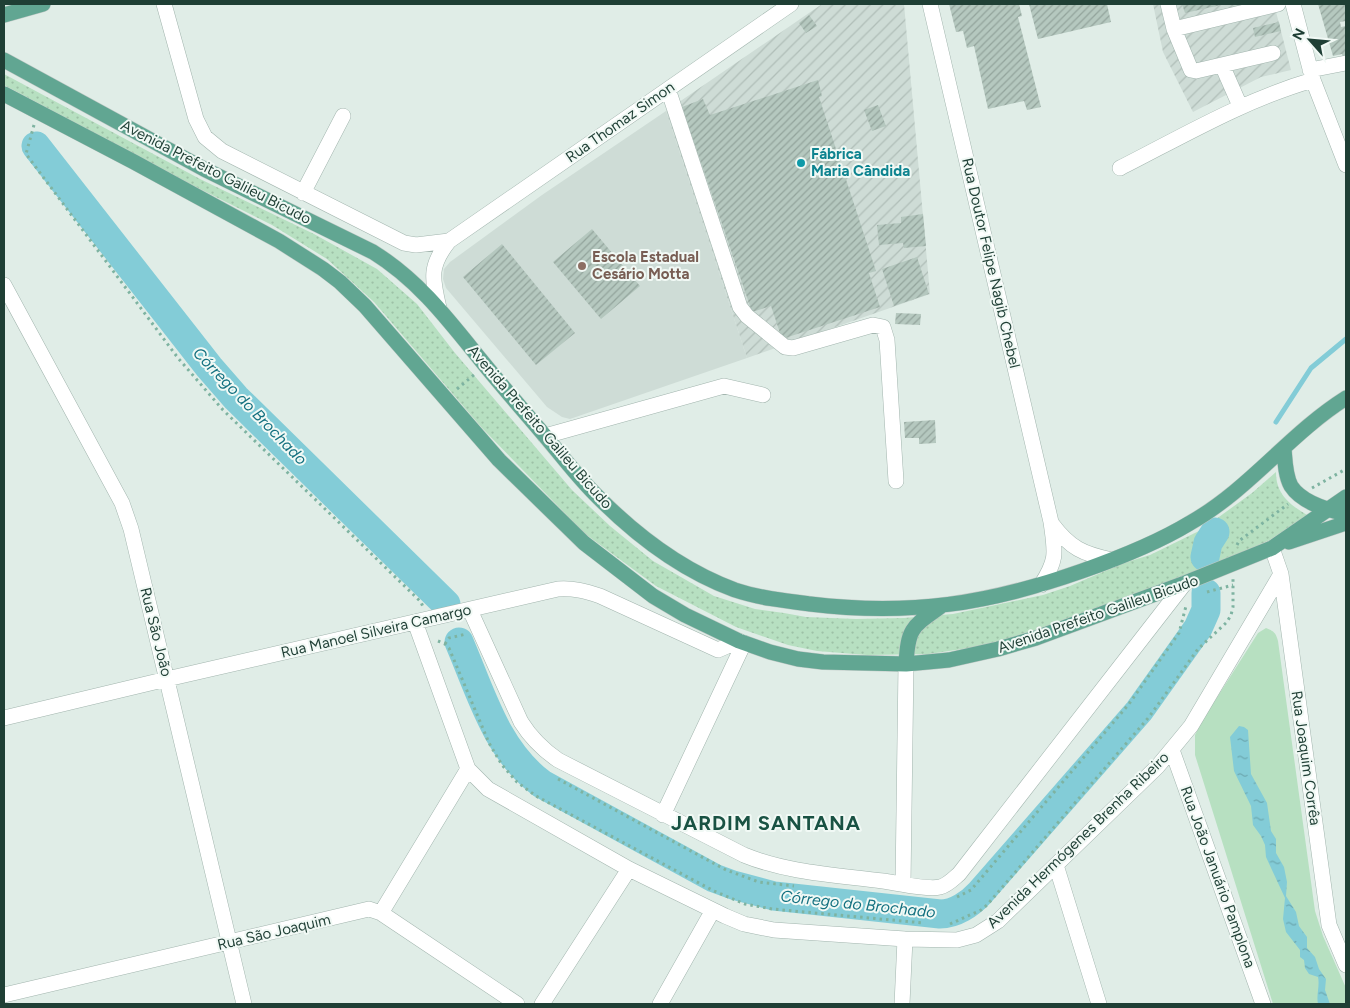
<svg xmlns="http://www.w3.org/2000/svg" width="1350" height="1008" viewBox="0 0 1350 1008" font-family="Figtree,sans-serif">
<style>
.built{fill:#cedcd6}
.industrial{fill:url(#industrial-furrows)}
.grass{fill:url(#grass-dots)}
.park{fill:#b7e0c1}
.water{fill:url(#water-ripples)}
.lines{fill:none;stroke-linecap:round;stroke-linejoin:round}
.stream{stroke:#83ccd7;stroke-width:5}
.river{stroke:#83ccd7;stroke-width:29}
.building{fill:url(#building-hatch)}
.minor-casing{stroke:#a2b5ae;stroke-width:16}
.major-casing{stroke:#c0c9c6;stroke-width:16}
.path{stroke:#7eb3a1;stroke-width:3;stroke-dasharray:2.5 4;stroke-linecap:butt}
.minor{stroke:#fff;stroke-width:15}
.major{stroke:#61a692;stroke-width:15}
.culture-dot{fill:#0f9aa8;stroke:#f1f9f5;stroke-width:2}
.education-dot{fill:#8d6e63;stroke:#f1f9f5;stroke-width:2}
.labels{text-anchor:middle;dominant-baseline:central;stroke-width:4;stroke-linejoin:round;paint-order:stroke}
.street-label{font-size:15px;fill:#1f3f35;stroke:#f1f9f5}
.culture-label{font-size:15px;font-weight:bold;fill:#0d838f;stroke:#f1f9f5;text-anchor:start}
.education-label{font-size:15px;font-weight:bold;fill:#785e54;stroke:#f1f9f5;text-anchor:start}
.water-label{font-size:16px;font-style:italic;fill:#147180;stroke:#f1f9f5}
.district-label{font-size:20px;font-weight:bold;letter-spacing:1px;fill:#195243;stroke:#f1f9f5}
</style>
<defs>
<pattern id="industrial-furrows" width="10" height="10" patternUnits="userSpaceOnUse" patternTransform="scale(1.25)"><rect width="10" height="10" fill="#cedcd6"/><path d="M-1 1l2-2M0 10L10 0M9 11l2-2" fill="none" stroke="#b0beb8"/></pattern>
<pattern id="grass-dots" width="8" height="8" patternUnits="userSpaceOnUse" patternTransform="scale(1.25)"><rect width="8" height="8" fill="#b7e0c1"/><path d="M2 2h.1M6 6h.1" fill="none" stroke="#9dc1a6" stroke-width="1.8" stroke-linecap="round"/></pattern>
<pattern id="water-ripples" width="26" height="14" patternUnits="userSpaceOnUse" patternTransform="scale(1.25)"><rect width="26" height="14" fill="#83ccd7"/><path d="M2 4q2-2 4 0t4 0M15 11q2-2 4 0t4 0" fill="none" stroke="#6ba7af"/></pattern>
<pattern id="building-hatch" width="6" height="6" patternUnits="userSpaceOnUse" patternTransform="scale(1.25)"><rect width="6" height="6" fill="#b5c8bf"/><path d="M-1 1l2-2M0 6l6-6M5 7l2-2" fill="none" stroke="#93a49c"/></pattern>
</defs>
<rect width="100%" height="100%" fill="#e0ede7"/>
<path class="built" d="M666,111L747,358L570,419L562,417L547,407L446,288L443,279L444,269L450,262L542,195Z"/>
<path class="industrial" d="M822,4H904L930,294L747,358L666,111Z
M1153,4H1274L1291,70L1261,77L1193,112L1163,52Z"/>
<path class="grass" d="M4,74L200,179L314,234L377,269L417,304L455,353L572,490L610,526L653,561L714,596L755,609L784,613L806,617L856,619L904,618L953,614L1043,595L1070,586L1124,563L1150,555L1201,530L1252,493L1276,472C1276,494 1289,504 1307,515L1270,540L1231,558L1024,637L989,645L929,654L867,655L817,651L788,645L736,627L656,586L584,533L482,428L374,302L327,259L272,225L192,185L4,85Z"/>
<path class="park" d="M1266,628C1274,631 1276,633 1278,641L1315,911L1323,936L1346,988V1004H1273L1195,755V735L1202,721L1258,633Z"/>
<path class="water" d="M1239,726L1244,727L1248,730L1251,774L1267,803L1271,831L1276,839V853L1284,867L1287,882L1286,896L1296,912L1299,926L1307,937V948L1315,957L1319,969L1326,979L1325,990L1330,1004H1318C1316,995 1320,986 1318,977L1309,974L1305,968L1304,960L1300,957V950L1286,932L1283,919L1285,898L1266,857L1265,845L1261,836L1253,825L1251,806L1234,771L1230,737Z"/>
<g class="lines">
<path class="stream" d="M1276,422L1311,368L1346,339"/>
<path class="river" d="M36,146L209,367L236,398L446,604
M1205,557L1208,543L1215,532
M459,642C481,693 496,750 542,784L714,878L733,885L774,896L940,914C955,914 970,904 980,893L1139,711L1198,628L1206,610V593"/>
</g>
<path class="building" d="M949,4H1019L1022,16L1018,17L1041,107L1027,110L1024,101L988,109L974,46L967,48L963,31L956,32Z
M1029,4H1107L1111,22L1038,39Z
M1182,4H1220L1221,5L1185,13Z
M1318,4H1346V21L1340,22L1341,27L1346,26V56L1343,57L1342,54L1333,56Z
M809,15L817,26L806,33L799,23Z
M1279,22L1281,31L1255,37L1253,28Z
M818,80L822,96L819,97L876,271L869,273L880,307L782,339L771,306L752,312L682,107L703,99L710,115Z
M878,105L886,126L872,131L864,110Z
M923,214L926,246L904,248L903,243L879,245L877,225L901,223V217Z
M592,229L640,286L601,319L553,262Z
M502,244L575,333L536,365L463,277Z
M917,257L929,294L894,306L882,269Z
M896,313L921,314L920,325L895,324Z
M935,420L936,443L919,444V438H905L904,422Z"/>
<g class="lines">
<defs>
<path id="minor" d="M164,4L196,119L205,137L222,151L404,243L416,245L449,241
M930,4L1051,522C1055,552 1058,559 1041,585
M1168,4L1174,29L1191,70L1196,71L1273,53
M1293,4L1313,80L1346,165
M1174,29L1278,4
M1222,65L1240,106
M1310,70L1346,63
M668,89L740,307L747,316L785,347L793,348L873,325L883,327L887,340L896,481
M1120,168C1183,136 1244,100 1313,80
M303,193L343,116
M4,285L122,503L131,529L244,1004
M439,308C432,278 429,266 449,241L791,4
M545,436L724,386L763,395
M1052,524C1070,548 1083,554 1112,560
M1272,548L1281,574L1329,925L1346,965
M470,610L521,722C531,738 542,749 558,760L744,855C788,873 837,875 883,881C897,883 928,890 940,887C948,885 953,879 959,874L1185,583
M415,622L468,769L488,789L629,869L725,916L744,924L774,930L905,939L957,940L976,935L998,921L1158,766L1191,726L1281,574
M4,718L167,679L558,589C574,588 585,591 600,596L718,650L739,641
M1172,750L1263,1004
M663,815L744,643
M1056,865L1099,1004
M903,884L906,664
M381,913L468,769
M4,995L369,909L381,913L517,1004
M542,1004L629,869
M660,1004L713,910
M902,1004L905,939"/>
<path id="major" d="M4,15L43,4
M4,60L204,169L373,252C418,280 447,318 480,359C501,385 523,410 545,436C563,457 579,479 599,498C638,537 683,571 735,590C759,598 785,601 810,604C910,616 988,604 1082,571C1119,558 1157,543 1190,523C1250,489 1289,434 1346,398
M4,94L134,162L279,241L323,269L340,282L365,306L499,460L584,543L653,596L685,615L739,641L770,652L798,659L823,662L906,664L949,660L998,649L1036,638L1185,583L1272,548L1346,497
M1284,448C1285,460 1285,475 1291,486C1302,503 1328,510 1346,514
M1289,542L1346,523
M906,664C908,628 912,627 940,607"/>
</defs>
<use href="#minor" class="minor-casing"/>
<use href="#major" class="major-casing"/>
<path class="path" d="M34,125L26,154L178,358L223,410L421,602L423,607
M457,389L475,374
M1312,488L1346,469
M1237,545L1239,541L1288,504
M1207,592L1233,585
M438,641L445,644L449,648L489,743L502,765L517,782L536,796L714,891L745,904L772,909L924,923
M445,644L449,638L466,634
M558,779L726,870L759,882L794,886
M957,897L971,890L1129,704L1179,633L1186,606
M950,924L981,910L987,905L1149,717L1198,649L1227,622L1231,615L1233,607V578"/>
<use href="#minor" class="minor"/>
<use href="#major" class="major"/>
</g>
<circle class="culture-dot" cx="801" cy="163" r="5"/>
<circle class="education-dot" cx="582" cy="266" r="5"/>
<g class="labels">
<g class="street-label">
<text transform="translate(620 122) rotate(-35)">Rua Thomaz Simon</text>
<text transform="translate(216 172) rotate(27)">Avenida Prefeito Galileu Bicudo</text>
<text transform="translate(991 263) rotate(77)">Rua Doutor Felipe Nagib Chebel</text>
<text transform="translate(540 427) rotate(49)">Avenida Prefeito Galileu Bicudo</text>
<text transform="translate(1098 614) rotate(-19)">Avenida Prefeito Galileu Bicudo</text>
<text transform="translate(376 631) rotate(-13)">Rua Manoel Silveira Camargo</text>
<text transform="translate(156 632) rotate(76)">Rua São João</text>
<text transform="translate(1306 758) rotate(82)">Rua Joaquim Corrêa</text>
<text transform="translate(1078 840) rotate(-44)">Avenida Hermógenes Brenha Ribeiro</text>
<text transform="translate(1218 877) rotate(70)">Rua João Januário Pamplona</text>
<text transform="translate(274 932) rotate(-13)">Rua São Joaquim</text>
</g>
<g class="culture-label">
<text x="811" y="154">Fábrica<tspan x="811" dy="17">Maria Cândida</tspan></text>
</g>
<g class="education-label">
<text x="592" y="257">Escola Estadual<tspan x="592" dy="17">Cesário Motta</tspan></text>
</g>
<g class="water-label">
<text transform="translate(250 406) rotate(46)">Córrego do Brochado</text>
<text transform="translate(858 904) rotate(6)">Córrego do Brochado</text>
</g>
<g class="district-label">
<text x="766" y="823">JARDIM SANTANA</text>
</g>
</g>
<rect width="1350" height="1008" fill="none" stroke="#1f3f35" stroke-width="10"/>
<g transform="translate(1310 40) rotate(297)" stroke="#f1f9f5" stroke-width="4" paint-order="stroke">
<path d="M0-4L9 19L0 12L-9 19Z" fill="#1f3f35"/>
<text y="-8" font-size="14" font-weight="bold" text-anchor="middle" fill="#1f3f35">N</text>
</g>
</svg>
